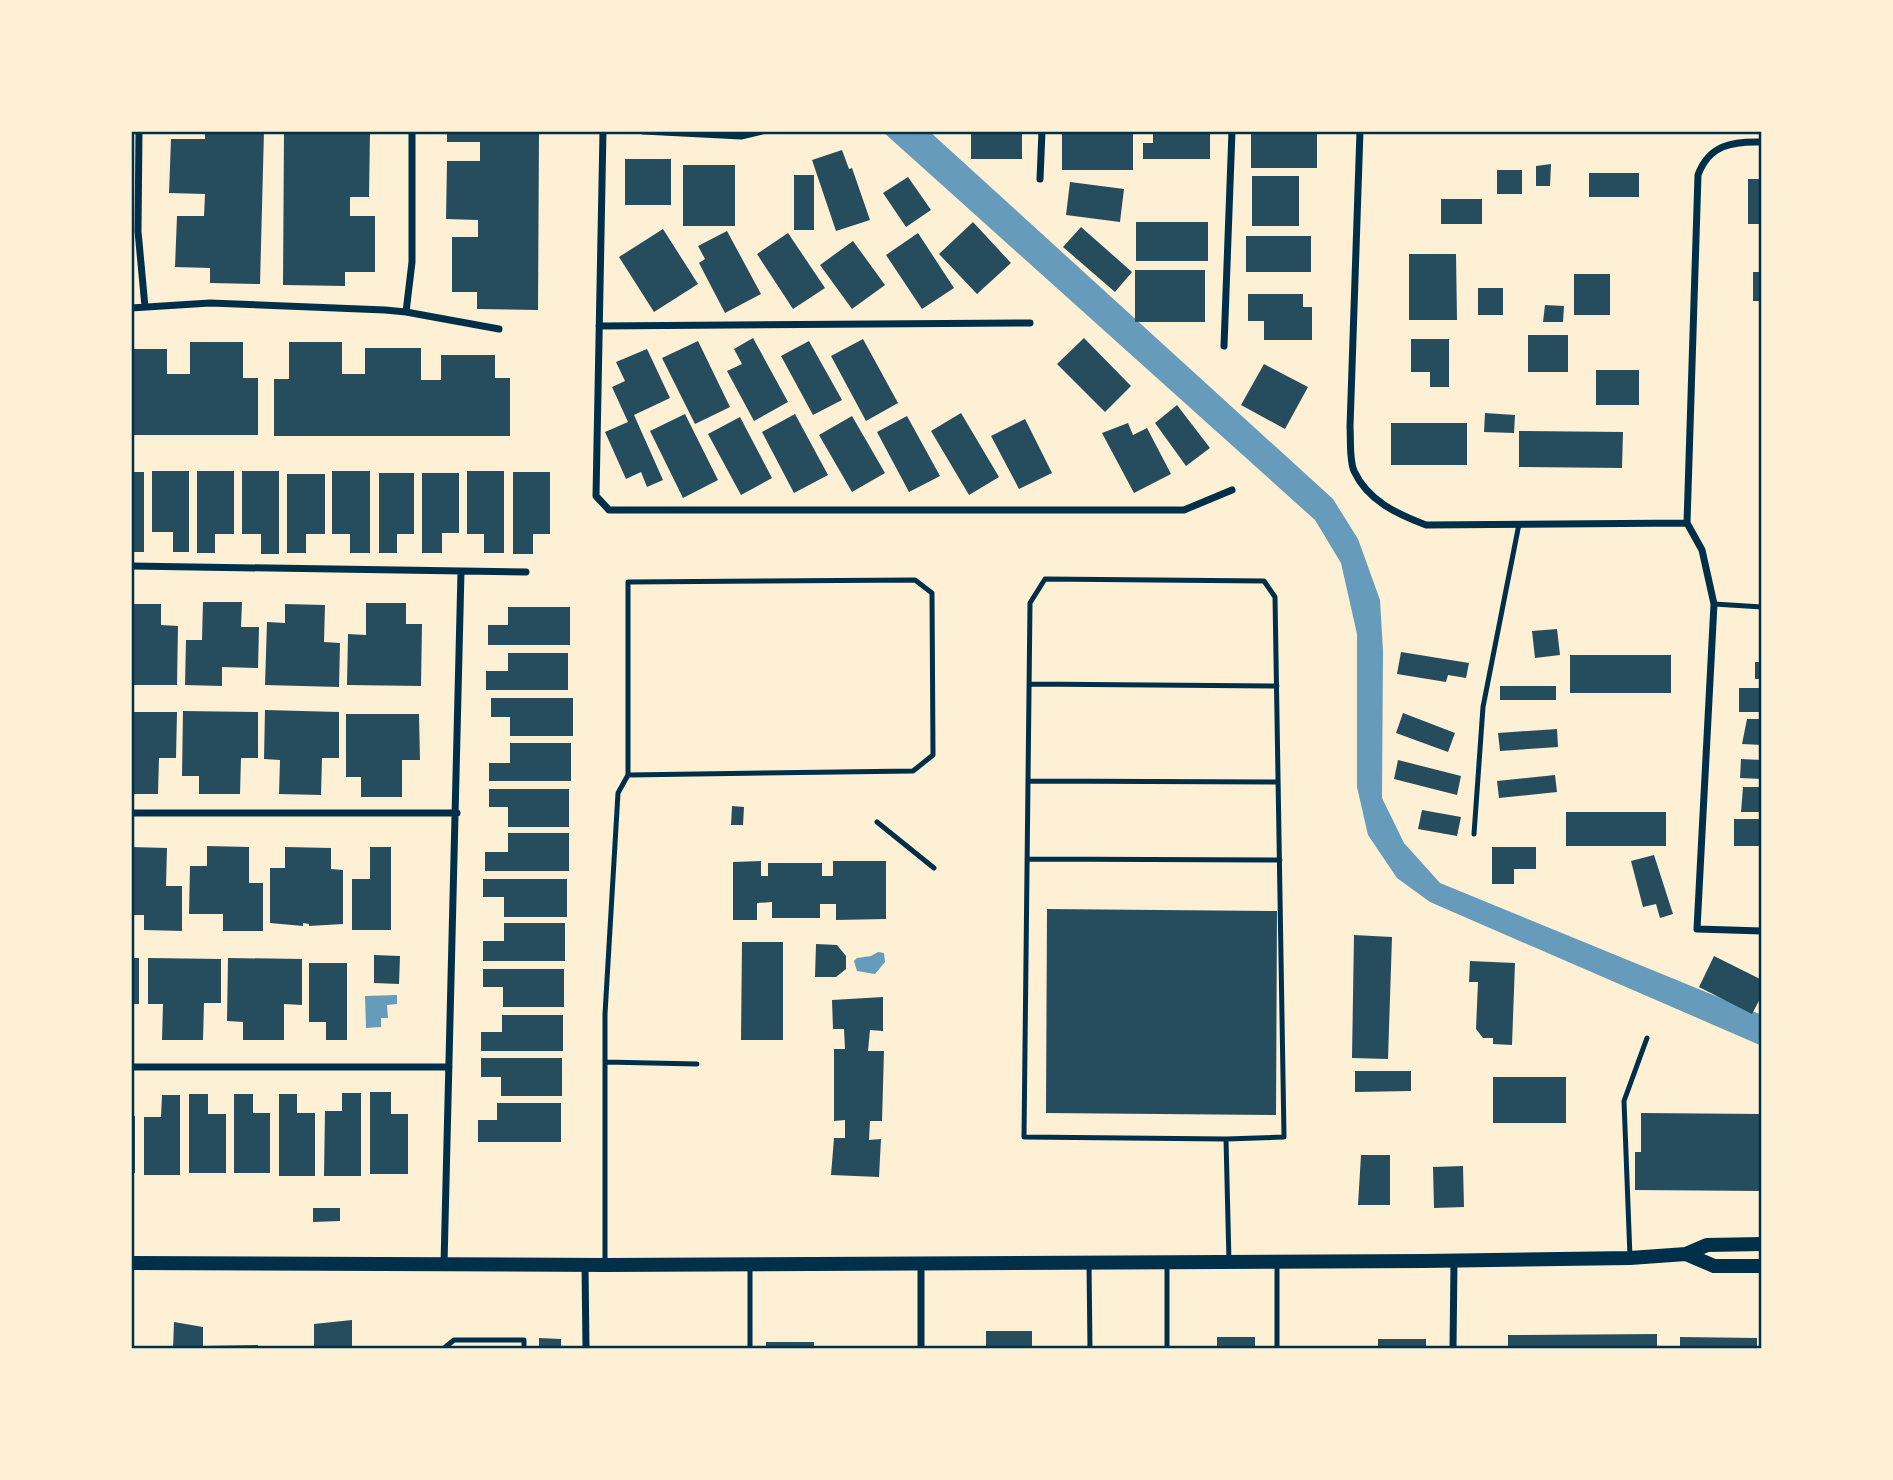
<svg xmlns="http://www.w3.org/2000/svg" width="1893" height="1480" viewBox="0 0 1893 1480" font-family="'Archivo Narrow',sans-serif">
<style>
.water{fill:#669bbc}
.building{fill:#264d5e}
.lines{fill:none;stroke-linecap:round;stroke-linejoin:round}
.service{stroke:#003049;stroke-width:5}
.minor{stroke:#003049;stroke-width:7}
.secondary{stroke:#003049;stroke-width:14}
.neatline{fill:none;stroke:#003049;stroke-width:2.5}
</style>
<rect width="100%" height="100%" fill="#fdf0d5"/>
<path class="water" d="M882,131H929L1333,499L1358,539L1380,600L1383,651L1382,798L1404,843L1440,883L1762,1015V1046L1430,902L1397,878L1368,835L1357,787V634L1341,563L1315,520Z
M878,952L884,953L885,962L875,974L857,971L854,961L857,958L871,956Z
M397,995V1004L387,1005L388,1018H381V1027L366,1028L365,996Z"/>
<path class="building" d="M205,131H264L260,284L210,283V268L175,267L177,216H204L205,194L169,193L171,139H205Z
M284,131H370L369,197H350V216H375V272H345V286L283,285Z
M447,131H539L538,310L477,309V292H452V237H478V220L446,219L447,161H480V142H447Z
M971,131H1022V159H971Z
M1153,131H1210V159H1143V143H1153Z
M1251,131H1317V168H1251Z
M1062,133H1133V170H1062Z
M842,150L849,169L852,168L870,220L836,231L812,160Z
M625,159H671V205H625Z
M1551,164L1550,186H1536V166Z
M683,165H735V226H683Z
M1497,170H1522V194H1497Z
M1589,173H1639V197H1589Z
M794,175H814V230H794Z
M1252,176H1299V226H1252Z
M908,177L931,210L906,227L883,193Z
M1748,179H1762V224H1748Z
M1070,182L1124,189L1120,222L1066,215Z
M1441,199H1482V224H1441Z
M973,222L1011,263L977,294L939,254Z
M1136,222H1208V261H1136Z
M1081,227L1132,272L1115,292L1063,247Z
M663,229L698,284L654,312L619,257Z
M727,231L761,294L725,313L699,263L705,259L698,246Z
M788,233L825,288L793,309L757,254Z
M918,233L954,288L922,309L886,255Z
M1246,236H1311V272H1246Z
M853,241L885,285L852,309L820,265Z
M1409,254H1456L1457,320H1409Z
M1135,270H1205V322H1135Z
M1753,272H1762V301H1753Z
M1574,274H1610V315H1574Z
M1478,288H1503V315H1478Z
M1248,294H1303V307H1312V340H1264V321H1248Z
M1545,305L1564,306L1563,322H1543Z
M1528,335H1568V372H1528Z
M753,338L788,402L754,421L727,371L742,364L734,349Z
M1084,338L1131,386L1105,412L1057,364Z
M863,339L898,403L866,421L831,356Z
M1411,339H1449V387H1430V372H1411Z
M698,341L730,407L695,424L662,358Z
M809,341L842,400L813,415L781,356Z
M190,342H243V378H258V435H131V349H167V374H190Z
M289,342H342V374H365V348H421V380H441V355H495V378H510V436H274V379H289Z
M647,349L670,398L634,415L663,480L647,487L641,472L626,479L605,432L628,422L612,387L625,381L616,362Z
M1264,364L1308,387L1285,429L1241,405Z
M1596,370H1639V405H1596Z
M1177,405L1210,448L1186,466L1155,423Z
M961,413L999,477L969,495L931,431Z
M1485,413L1515,415L1514,433L1484,432Z
M685,414L718,480L683,498L650,431Z
M795,414L828,475L794,493L762,432Z
M852,416L885,473L852,492L819,435Z
M907,416L940,476L909,492L877,432Z
M740,417L772,478L741,495L708,434Z
M1025,419L1052,473L1019,489L991,436Z
M1128,423L1133,435L1147,428L1171,474L1134,493L1102,433Z
M1391,423H1467V465H1391Z
M1519,431L1623,432L1622,468L1519,467Z
M152,471H189V552H173V532H152Z
M197,471H234V534H215V553H197Z
M242,471H279V554H261V534H242Z
M332,471H370V553H350V534H332Z
M467,471H504V553H484V534H467Z
M131,472H144V552H131Z
M513,472H550V534H533V554H513Z
M379,473H414V534H397V553H379Z
M422,473H459V533H442V553H422Z
M287,474H325V534H306V553H287Z
M203,602H242L241,627H259L258,668L222,667V686L185,685L186,640H202Z
M366,603H406V624H422L421,686L347,685L348,634L366,635Z
M131,604H161V625L178,626L177,685H131Z
M285,604L325,605L324,642L340,643L339,687L265,685L267,622L285,623Z
M508,607H570V645H488V625H508Z
M1557,629L1560,655L1535,658L1532,631Z
M1401,652L1469,663L1466,678L1448,675L1446,682L1397,674Z
M508,653H568V690H486V671H508Z
M1570,655H1671V693H1570Z
M1755,662H1762V679H1755Z
M1500,686H1556V700H1500Z
M1739,688H1762V712H1739Z
M491,698H573V736H510V717H491Z
M265,710L339,712V758H322L321,795L279,794L280,760L264,759Z
M183,711L258,712V758H241L240,794H199V776H182Z
M131,712H177L176,758H159L158,794H131Z
M1403,713L1455,733L1448,752L1396,733Z
M346,714H419L420,760H402V797H361V777H346Z
M1747,719H1762V745L1742,744Z
M1557,729L1558,747L1500,751L1498,733Z
M510,743H571V781H489V763H510Z
M1741,759L1762,760V779L1740,778Z
M1398,760L1461,776L1457,795L1394,779Z
M1555,775L1557,792L1499,798L1497,781Z
M1743,787H1762V812H1741Z
M489,789H569V827H508V807H489Z
M732,806L744,807L743,825H731Z
M1422,810L1461,817L1457,836L1418,829Z
M1566,812H1666V846H1566Z
M1734,819H1762V846H1734Z
M508,833H569V871H485V852H508Z
M207,846L249,847V883H263V931H223V914H189L190,866H207Z
M131,847L167,848L166,886H182V931L144,930V915H131Z
M285,847L331,848V869L343,870V924L309,926V924L303,923V926L270,923V868H285Z
M370,847H391V930H352V879H370Z
M1492,847H1536V869H1514V884H1492Z
M1654,855L1673,914L1660,918L1656,904L1643,907L1631,861Z
M761,861V876H768V863H822V876H833V861H886V919L836,920V904H820V918H772V902L757,903V920H733V862Z
M483,879H567V917H504V897H483Z
M1047,909L1277,911L1276,1115L1046,1113Z
M504,923H565V961H483V941H504Z
M1354,935L1392,937L1388,1059L1352,1058Z
M742,942H783V1040H741Z
M816,944L837,945L846,956V969L836,977H815Z
M374,955L400,956L399,984L374,983Z
M1714,956L1762,980V995L1752,1014L1699,987Z
M131,958H139V1004H131Z
M148,958L221,959V1003H204L203,1040H162L163,1004H148Z
M228,958L302,959V1005L284,1004V1040H243V1022L227,1021Z
M1470,961L1515,963L1512,1045L1493,1044V1038H1483L1476,1029L1478,982H1469Z
M309,963H347V1040H326V1022H309Z
M483,969H564V1007H503V987H483Z
M883,997V1031L870,1030L868,1051H884L882,1121H870L869,1140L881,1139L879,1177L831,1175L834,1138H845V1120L834,1121V1049H845L844,1029H833L832,1000Z
M502,1015H563V1051H481V1032H502Z
M481,1058H562V1096H501V1077H481Z
M1355,1071H1411V1091L1355,1092Z
M1493,1077H1566V1123H1493Z
M370,1092H391V1114H408V1174H370Z
M342,1093H361V1176H324L325,1111H342Z
M189,1094H208V1114H226V1173H189Z
M234,1094H253V1113H270V1173H234Z
M279,1094H297V1113H315V1176H279Z
M162,1095H180V1175H144V1117H161Z
M497,1103H561V1142H478V1120H497Z
M1641,1113L1762,1114V1191L1635,1190V1152H1641Z
M131,1116H135V1173H131Z
M1361,1155H1390V1205H1358Z
M1463,1166L1464,1207L1434,1208L1433,1167Z
M313,1208H340V1221L313,1222Z
M352,1320V1349H314V1324Z
M174,1322L203,1327V1346L258,1345V1349H173Z
M986,1331H1032V1349H986Z
M1657,1334V1349H1508V1335Z
M1217,1337H1255V1349H1217Z
M1680,1337L1757,1338V1349H1680Z
M539,1338L561,1339V1349H539Z
M1378,1339H1426V1349H1378Z
M766,1342H814V1349H766Z"/>
<g class="lines">
<path class="service" d="M1714,604L1762,607
M1029,684L1277,686
M1028,781L1278,782
M877,822L934,868
M1474,834L1483,707L1519,524
M1027,859L1280,860
M605,1062L697,1064
M1226,1139L1024,1137L1030,603L1045,579L1264,581L1275,597L1284,1137L1226,1139L1229,1262
M1630,1257L1624,1101L1647,1038
M605,1262V1014L618,793L628,775V582L915,580L932,593L933,755L913,771L628,775
M1089,1263L1090,1349
M1277,1264V1349
M750,1265V1349
M443,1349L454,1340H524V1349
M1167,1349V1264"/>
<path class="minor" d="M139,131L138,231L145,307
M603,131L596,496L609,510H1184L1232,490
M643,131L741,136L762,131
M1360,131L1350,427C1351,440 1349,459 1354,471C1368,501 1397,514 1426,525L1687,523
M1762,142C1732,141 1709,145 1698,175L1687,523L1702,550L1714,604L1697,929L1762,931
M1040,179L1042,131
M131,308L210,303L385,310L406,312L499,329
M406,312L412,262V131
M599,326L1030,323
M1224,346L1232,131
M131,566L526,572
M131,813H457
M131,1067H449
M444,1264L461,572
M921,1264V1349
M585,1265L586,1349
M1453,1349L1454,1261"/>
<path class="secondary" d="M1686,1254L1714,1266H1762
M131,1263L605,1265L1425,1261L1630,1258L1686,1254L1707,1245L1762,1244"/>
</g>
<rect width="1893" height="1480" fill="none" stroke="#fdf0d5" stroke-width="266"/>
<rect x="133" y="133" width="1627" height="1214" class="neatline"/>
</svg>
